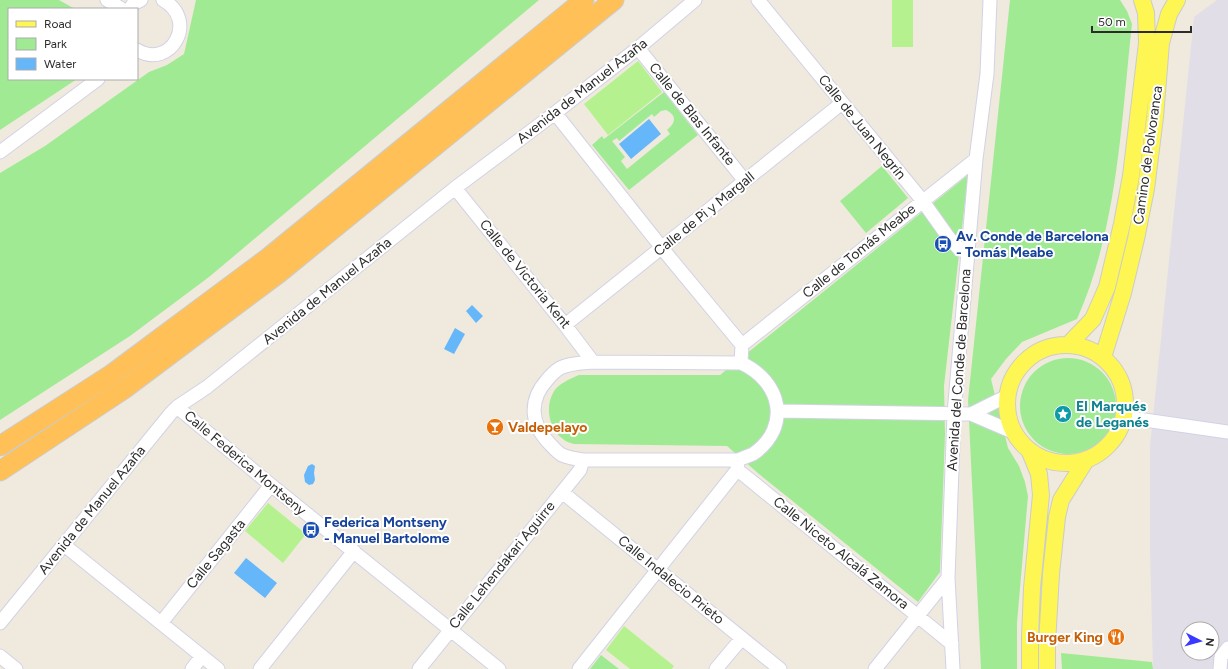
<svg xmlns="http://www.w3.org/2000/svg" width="1228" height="669" viewBox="0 0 1228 669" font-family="Figtree,sans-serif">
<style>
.industrial{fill:#e2dee7;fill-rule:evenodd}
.green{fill:#a1ea94;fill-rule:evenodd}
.pitch{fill:#b5f28f}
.water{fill:#66b7fa}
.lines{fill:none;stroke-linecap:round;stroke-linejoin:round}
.minor-casing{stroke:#d2d2e6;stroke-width:15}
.major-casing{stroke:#ccc;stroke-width:18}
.highway-casing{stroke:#ccc;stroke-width:21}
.minor{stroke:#fff;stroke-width:13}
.major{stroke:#fef652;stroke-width:16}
.highway{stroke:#ffc057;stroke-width:19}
.labels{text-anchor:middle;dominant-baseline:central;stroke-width:4;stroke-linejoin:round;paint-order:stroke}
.street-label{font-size:14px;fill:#2c2c2c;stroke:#fff}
.transit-label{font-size:14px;font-weight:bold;fill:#164399;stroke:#fff;text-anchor:start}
.culture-label{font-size:14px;font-weight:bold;fill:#0d838f;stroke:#fff;text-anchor:start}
.food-label{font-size:14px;font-weight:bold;fill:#c56008;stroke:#fff;text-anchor:start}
</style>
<rect width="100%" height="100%" fill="#efeadd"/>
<path class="industrial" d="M1217,0H1228V669H1153L1150,550V446L1194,17ZM1188,629H1212V653H1188Z"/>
<path class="green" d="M0,0H59L75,9H9V79H77L0,130Z
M196,0H539L209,277L130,336L0,420V173L45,146L149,72L167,65L184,54Z
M1010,0H1120L1127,11L1132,24C1121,123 1118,227 1077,319L1022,342L1006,359L991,379L1008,448L1019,466L1025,482L1028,496L1017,623V669H981L968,400Z
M664,92L698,135L629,190L592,145L602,136L604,139ZM666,110C678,116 675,123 667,130L670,134L627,169L621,161L625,157L612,141L617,138L619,141L652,114L654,117L661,111Z
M882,166L908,198L866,233L840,201Z
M968,175L944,386L945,434L940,572L918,602L759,474L727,446L574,444C571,443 566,442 563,439C549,430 545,407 553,393C557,384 570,379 579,375H720Z
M1020 406a48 48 0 1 1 96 0a48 48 0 1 1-96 0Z
M1061,653L1152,662L1153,669H1062Z
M601,655L619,669H590Z"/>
<path class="pitch" d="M892,0H913V47H892Z
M638,61L662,92L608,135L584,104Z
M268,503L306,534L283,563L245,531Z
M624,626L674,666L672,669H630L606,650Z"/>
<path class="water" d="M649,119L661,134L631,159L619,144Z
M472,305L483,316L476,323L466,311Z
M455,328L465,334L454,354L444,349Z
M312,464L315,466L314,473L315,480L313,484L309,485L305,482L304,475L308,466Z
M246,558L277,583L265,598L234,573Z"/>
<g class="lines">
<defs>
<path id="minor" d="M107,0L122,9
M758,0L922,200L949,238L960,250L968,251
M130,9L133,4L141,0
M638,48L745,181
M137,50C171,70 199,20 163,0
M555,113L670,258L742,345L741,363
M0,152L98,79
M455,188L565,325L593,362
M565,325L842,103
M742,345L976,159
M593,362L741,363C781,381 792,427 753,454C748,456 743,458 738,460H583C576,459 569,458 562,455C557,452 553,447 549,443C530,423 529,400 547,380C551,375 555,371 560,368C570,363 583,363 593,362Z
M177,407L271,485L499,669
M778,411L971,414L1013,432
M971,414L1007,396
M1124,417L1228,432
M738,460L737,470L744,475L952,644
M562,492L780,669
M64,545L218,669
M0,623L171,413L177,407L207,387L455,188L555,113L638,48L695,0
M161,623L271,485
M0,656L16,669
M192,669L202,656
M260,669L354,551
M419,669L580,470L583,460
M579,669L737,470
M716,669L742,638
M875,669L948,578
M953,669L948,578L954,414L976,159L987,74L990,0
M1220,669L1221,657L1228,648"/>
<path id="major" d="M1069,344L1093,319L1107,287L1122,224L1131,176L1147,43L1146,13L1142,0
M1007 404a59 59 0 1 1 118 0a59 59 0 1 1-118 0Z
M1103,357L1123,293L1136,239L1146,189L1155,117L1161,43L1169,14L1177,0
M1030,452L1039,474L1041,495L1032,588L1030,637V669
M1047,669V644L1051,574L1057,517L1061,500L1086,460"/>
<path id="highway" d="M0,446L112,374L268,258L584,0
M0,471L124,389L279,273L614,0"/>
</defs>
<use href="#minor" class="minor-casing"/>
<use href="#major" class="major-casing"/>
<use href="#highway" class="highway-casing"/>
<use href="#minor" class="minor"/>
<use href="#major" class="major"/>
<use href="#highway" class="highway"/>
</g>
<defs>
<symbol id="bus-disc" viewBox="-11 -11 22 22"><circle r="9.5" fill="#1a4fb4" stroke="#fff"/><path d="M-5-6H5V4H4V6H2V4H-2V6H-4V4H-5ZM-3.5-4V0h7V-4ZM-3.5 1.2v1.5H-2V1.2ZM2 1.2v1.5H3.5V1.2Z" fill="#fff"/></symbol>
<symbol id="sight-disc" viewBox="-11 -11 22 22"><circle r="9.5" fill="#0f9aa8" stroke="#fff"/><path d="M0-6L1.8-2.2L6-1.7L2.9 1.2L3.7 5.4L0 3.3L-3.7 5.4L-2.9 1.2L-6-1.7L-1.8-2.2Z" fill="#fff"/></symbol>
<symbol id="bar-disc" viewBox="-11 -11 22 22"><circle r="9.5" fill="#e8710a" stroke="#fff"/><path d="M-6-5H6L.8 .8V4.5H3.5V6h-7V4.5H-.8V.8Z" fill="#fff"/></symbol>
<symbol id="restaurant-disc" viewBox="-11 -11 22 22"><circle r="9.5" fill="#e8710a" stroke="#fff"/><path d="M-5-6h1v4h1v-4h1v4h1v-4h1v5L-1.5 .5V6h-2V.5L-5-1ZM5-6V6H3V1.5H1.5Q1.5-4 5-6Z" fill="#fff"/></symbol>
</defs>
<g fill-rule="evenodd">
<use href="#bus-disc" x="933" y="234" width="20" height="20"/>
<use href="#sight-disc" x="1053" y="404" width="20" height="20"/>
<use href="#bar-disc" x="485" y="417" width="20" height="20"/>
<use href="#bus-disc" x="301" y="520" width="20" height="20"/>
<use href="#restaurant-disc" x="1106" y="627" width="20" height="20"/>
</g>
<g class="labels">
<g class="street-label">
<text transform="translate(582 91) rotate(-38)">Avenida de Manuel Azaña</text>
<text transform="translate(692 114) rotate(51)">Calle de Blas Infante</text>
<text transform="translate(862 127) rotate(51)">Calle de Juan Negrín</text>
<text transform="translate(1148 155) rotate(-82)">Camino de Polvoranca</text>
<text transform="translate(704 214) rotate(-39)">Calle de Pi y Margall</text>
<text transform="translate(859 251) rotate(-39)">Calle de Tomás Meabe</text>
<text transform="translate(525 274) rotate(51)">Calle de Victoria Kent</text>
<text transform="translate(327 291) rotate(-39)">Avenida de Manuel Azaña</text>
<text transform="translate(959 370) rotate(-86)">Avenida del Conde de Barcelona</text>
<text transform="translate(245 463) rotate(40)">Calle Federica Montseny</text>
<text transform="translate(92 510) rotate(-51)">Avenida de Manuel Azaña</text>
<text transform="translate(841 553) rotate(39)">Calle Niceto Alcalá Zamora</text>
<text transform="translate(216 554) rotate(-51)">Calle Sagasta</text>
<text transform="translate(502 565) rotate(-51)">Calle Lehendakari Aguirre</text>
<text transform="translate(671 580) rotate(39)">Calle Indalecio Prieto</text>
</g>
<g class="transit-label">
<text x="956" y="236">Av. Conde de Barcelona<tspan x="956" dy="16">- Tomás Meabe</tspan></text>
<text x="324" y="522">Federica Montseny<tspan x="324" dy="16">- Manuel Bartolome</tspan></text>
</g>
<g class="culture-label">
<text x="1076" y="406">El Marqués<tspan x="1076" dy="16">de Leganés</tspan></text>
</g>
<g class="food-label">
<text x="508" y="427">Valdepelayo</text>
<text x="1103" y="637" text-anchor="end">Burger King</text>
</g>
</g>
<rect x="8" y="8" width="130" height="72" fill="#ffffff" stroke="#ababab"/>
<rect x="16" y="21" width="20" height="6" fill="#fef652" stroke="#ababab"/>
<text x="44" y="28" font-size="12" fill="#2c2c2c">Road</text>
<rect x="16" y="38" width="20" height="12" fill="#a1ea94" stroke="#ababab"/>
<text x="44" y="48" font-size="12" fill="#2c2c2c">Park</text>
<rect x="16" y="58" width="20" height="12" fill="#66b7fa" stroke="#ababab"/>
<text x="44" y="68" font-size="12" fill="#2c2c2c">Water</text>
<g transform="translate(1200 641) rotate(96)"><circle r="19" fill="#ffffff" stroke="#ababab"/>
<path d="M0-3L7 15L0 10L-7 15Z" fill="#3a39ff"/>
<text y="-6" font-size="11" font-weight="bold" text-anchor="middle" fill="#2c2c2c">N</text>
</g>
<path d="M1092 26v6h99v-6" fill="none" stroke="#2c2c2c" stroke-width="2"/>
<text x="1098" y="26" font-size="12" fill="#2c2c2c" stroke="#ffffff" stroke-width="3" paint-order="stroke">50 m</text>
</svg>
